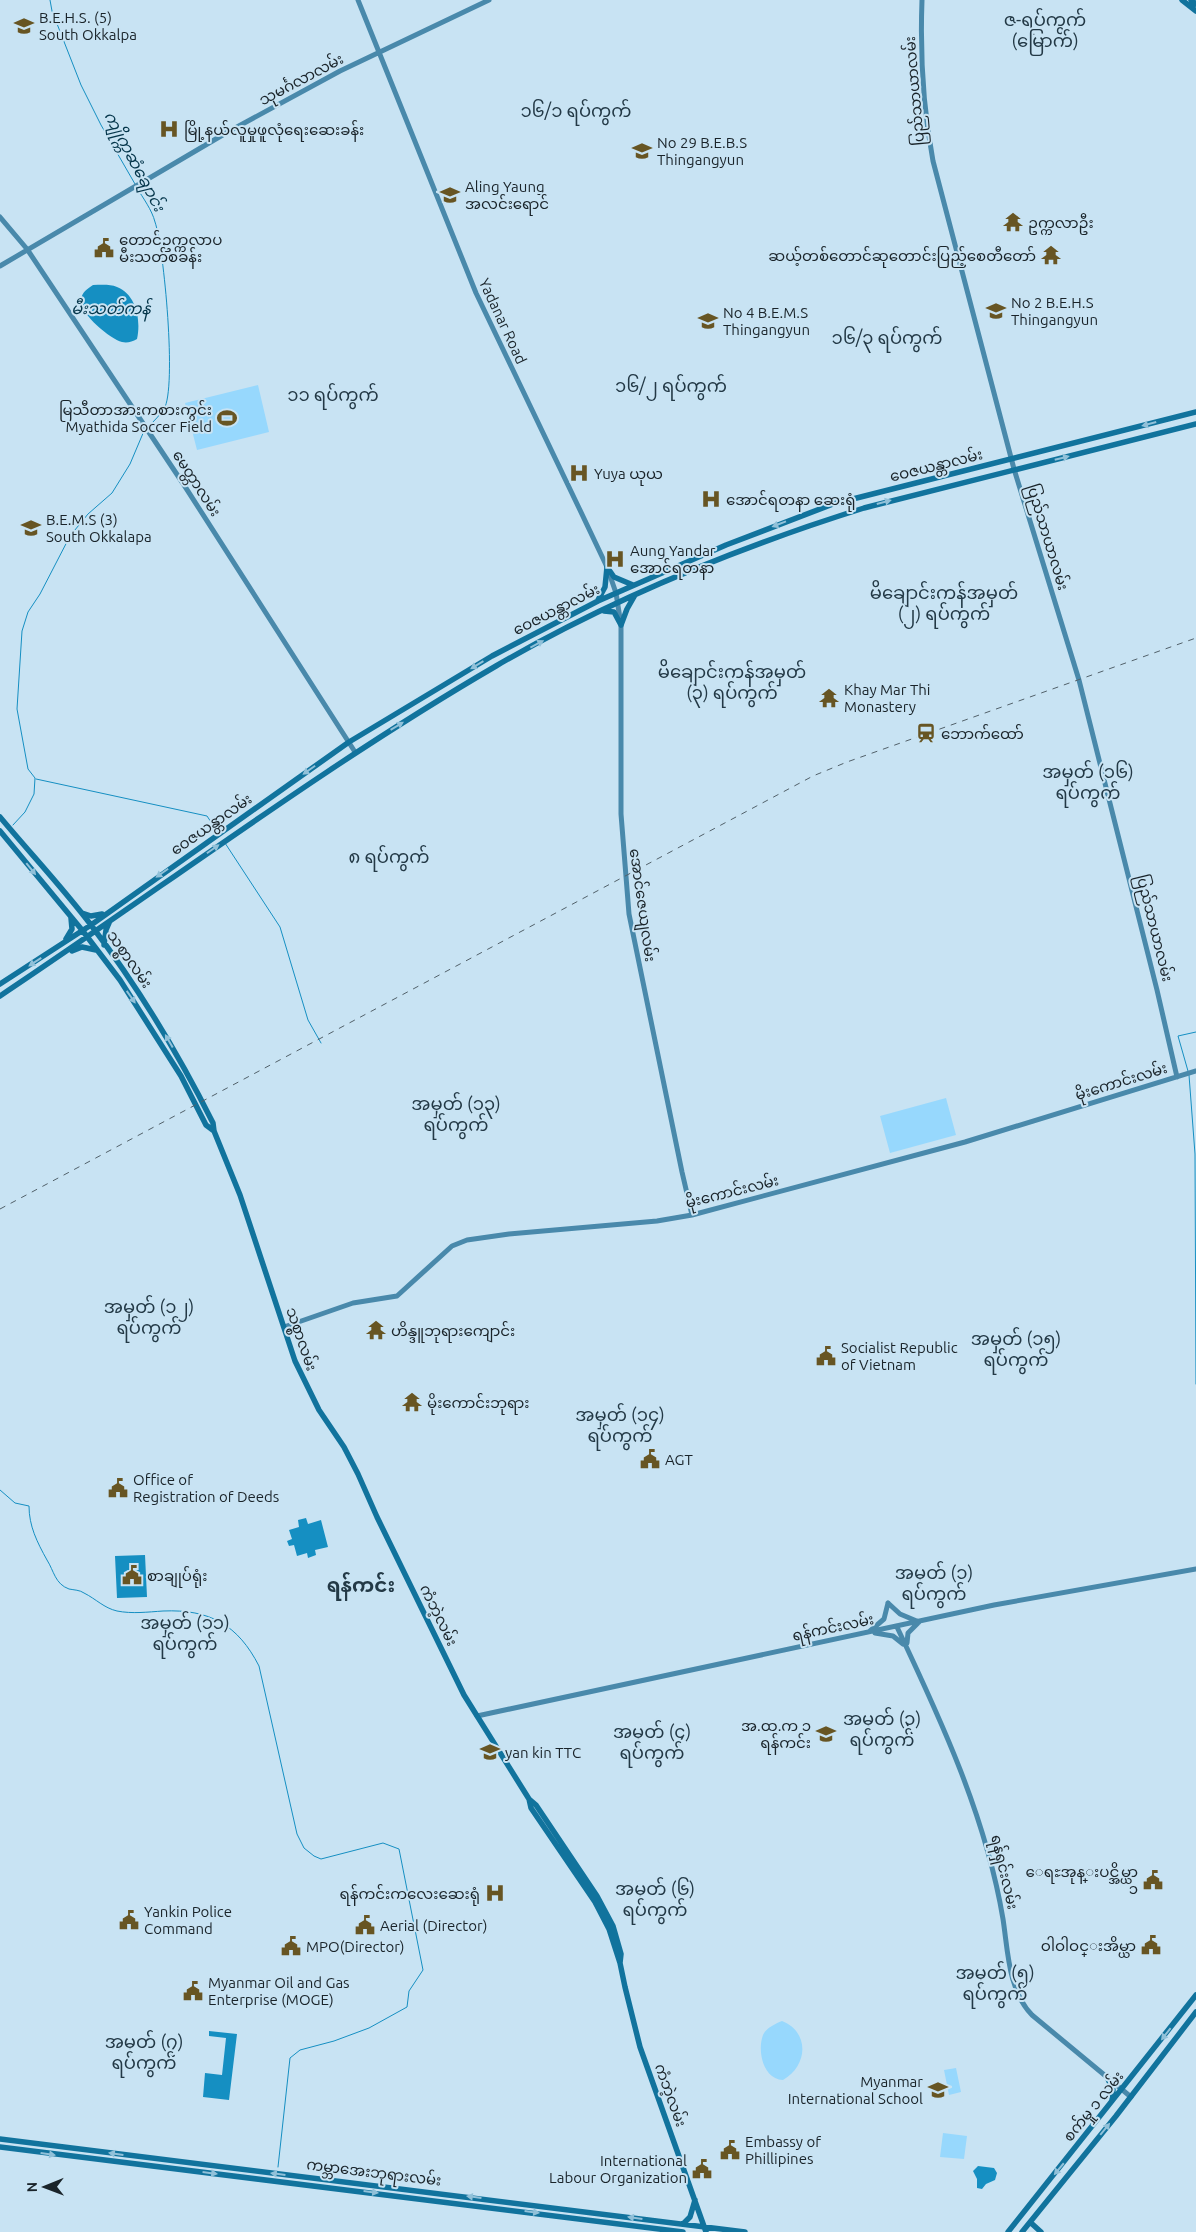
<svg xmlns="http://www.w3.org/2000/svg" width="1196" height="2232" viewBox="0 0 1196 2232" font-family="Ubuntu,'Noto Sans Myanmar',sans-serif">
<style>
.green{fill:#97d8fd}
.water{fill:#158fc2}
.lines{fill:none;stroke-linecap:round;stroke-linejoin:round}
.stream{stroke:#158fc2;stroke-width:1}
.secondary{stroke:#4989ab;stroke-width:5}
.primary{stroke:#11739d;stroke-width:5.5}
.rail{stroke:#52616a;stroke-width:1;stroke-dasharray:6 6;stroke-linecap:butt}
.oneway{fill:#91c1d9}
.labels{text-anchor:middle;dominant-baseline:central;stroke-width:4;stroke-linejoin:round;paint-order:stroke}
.poi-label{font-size:15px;fill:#1a242a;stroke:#c8e3f3;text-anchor:start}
.street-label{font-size:15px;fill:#1a242a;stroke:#c8e3f3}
.water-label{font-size:16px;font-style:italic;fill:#04354a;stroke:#c8e3f3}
.quarter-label{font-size:18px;fill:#233946;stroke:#c8e3f3}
.district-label{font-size:20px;font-weight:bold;fill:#233946;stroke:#c8e3f3}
</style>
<rect width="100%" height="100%" fill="#c8e3f3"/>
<path class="green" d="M258,385L269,432L197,450L185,403Z
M946,1098L956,1135L890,1153L880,1116Z
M782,2021C810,2032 808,2066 783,2080C763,2079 757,2051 763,2035C766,2028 775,2024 782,2021Z
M956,2068L961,2092L949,2095L944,2070Z
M943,2133L967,2136L964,2159L940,2157Z"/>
<path class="water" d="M93,285C101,285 110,284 117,287C137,295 141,321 137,339C132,342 127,343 122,342C110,339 79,313 81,300C82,292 87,289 93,285Z
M306,1518L308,1524L321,1520L328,1547L315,1550L316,1555L308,1558L307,1553L297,1556L294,1545L289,1546L287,1541L292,1539L289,1530L299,1527L298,1520Z
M145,1555L147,1597L117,1598L115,1556Z
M209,2031L237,2034L229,2100L203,2097L205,2073L222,2075L226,2038L209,2036Z
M978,2166L994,2168L997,2173L995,2180L986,2184L982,2189L977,2188V2179L973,2171Z"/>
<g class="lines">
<path class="stream" d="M50,0L52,11L81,85L101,125L135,184
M137,188C143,198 152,210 155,222C164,248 177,388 164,409C160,415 154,421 149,426
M36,779L207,816L217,831
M13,825L25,812L34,794L35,778L28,769L17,709L22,631L28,612L40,594L70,536L88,514L112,493L130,464L144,431
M225,843L280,927L308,1020L321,1043
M1188,1071L1178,1036L1196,1032
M1189,1075L1195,1154L1196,1384
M0,1490L15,1503L29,1506C29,1526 37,1542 47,1560C54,1571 55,1584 69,1589C74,1590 80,1590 84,1593C96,1599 104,1608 117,1611C132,1614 148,1612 163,1611C210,1609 238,1625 259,1666L297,1834L304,1848L314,1856L321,1859L383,1843L399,1849L423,1970L409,1991L407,2007L369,2028L334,2041L300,2050L290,2058L278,2167"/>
<path class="secondary" d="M358,0L476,293L579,508L607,567L616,593L621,625V814L629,914L682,1172L692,1215
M922,0C920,54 923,108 933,161L1014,469L1079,680L1157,990L1177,1077
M0,217L27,249L184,485L355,752
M0,266L226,133L340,71L489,0
M284,1327L353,1303L397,1296L452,1246L467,1240L509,1234L657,1221L692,1215L965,1142L1196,1071
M888,1603L900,1614L919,1622
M897,1627C941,1720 986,1817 1003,1919C1008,1951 1008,1990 1032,2015L1131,2097
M870,1631L884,1619L888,1603
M875,1633L893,1636L903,1644
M907,1643L908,1633L918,1623
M477,1716L994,1605L1196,1569"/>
<path class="primary" d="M1182,0L1196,11
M1191,0L1196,4
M607,567L614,577L633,585
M598,600L605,587L607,567
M604,611L614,612L621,625
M621,625L627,609L635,595
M0,817C30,853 63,888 91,925C138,987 178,1053 213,1123L214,1131L240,1195L295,1361L319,1410L344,1447L358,1474L377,1517L464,1695L529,1799L536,1805L597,1896L613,1926L621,1954L620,1963L625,1987L640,2047L706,2232
M0,831L82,930L120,980L181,1076L206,1125L214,1131
M82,913L91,916L102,914
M66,939L72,929L71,918
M104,945L106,930L109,923
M72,951L82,947L96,950
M0,984L91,925L349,742L492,656L598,601L726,545L833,504L1196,412
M0,996C165,886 324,766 496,666C611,599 737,548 864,508L1196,424
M529,1799L531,1808L595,1902L609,1929L620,1963
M1108,2079L1113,2090L1112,2100
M0,2139L745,2232
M0,2147L683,2232
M1030,2222L1041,2232
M683,2224L690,2217L695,2200
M1008,2232L1196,1995
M1022,2232L1116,2116L1196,2012"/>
<path class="rail" d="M0,1209L813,776L847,762L1196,638"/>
</g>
<defs><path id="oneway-solid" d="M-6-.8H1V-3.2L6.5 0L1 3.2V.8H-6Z" transform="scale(1.25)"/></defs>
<g class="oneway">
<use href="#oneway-solid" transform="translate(1149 424) rotate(165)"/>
<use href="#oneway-solid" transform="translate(1062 458) rotate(-14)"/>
<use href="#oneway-solid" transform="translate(884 502) rotate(-15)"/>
<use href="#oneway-solid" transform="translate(779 524) rotate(159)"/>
<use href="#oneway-solid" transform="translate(537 644) rotate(-28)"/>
<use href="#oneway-solid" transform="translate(477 665) rotate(149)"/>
<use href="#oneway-solid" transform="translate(397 726) rotate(-31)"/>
<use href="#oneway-solid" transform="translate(309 770) rotate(145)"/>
<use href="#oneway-solid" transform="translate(213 849) rotate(-35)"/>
<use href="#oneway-solid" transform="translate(31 869) rotate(51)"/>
<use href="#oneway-solid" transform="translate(162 873) rotate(145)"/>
<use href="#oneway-solid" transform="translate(35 962) rotate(147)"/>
<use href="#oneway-solid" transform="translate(131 997) rotate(55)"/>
<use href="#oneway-solid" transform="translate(169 1041) rotate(-120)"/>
<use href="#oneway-solid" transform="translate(1166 2034) rotate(128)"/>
<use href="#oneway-solid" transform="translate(1105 2129) rotate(-51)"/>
<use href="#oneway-solid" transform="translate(48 2154) rotate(8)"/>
<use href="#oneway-solid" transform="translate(116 2154) rotate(-172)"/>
<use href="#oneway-solid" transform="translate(1059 2169) rotate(130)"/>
<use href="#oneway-solid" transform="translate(210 2173) rotate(7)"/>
<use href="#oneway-solid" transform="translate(278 2174) rotate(-173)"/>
<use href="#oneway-solid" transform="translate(371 2192) rotate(7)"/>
<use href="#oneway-solid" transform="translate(474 2197) rotate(-173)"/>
<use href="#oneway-solid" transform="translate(532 2212) rotate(7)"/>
<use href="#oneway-solid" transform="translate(635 2218) rotate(-172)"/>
</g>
<defs>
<symbol id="school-bare" viewBox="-9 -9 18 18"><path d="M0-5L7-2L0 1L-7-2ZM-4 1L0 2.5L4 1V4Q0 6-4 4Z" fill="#675523" stroke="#c8e3f3" stroke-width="2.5" paint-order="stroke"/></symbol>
<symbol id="hospital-bare" viewBox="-9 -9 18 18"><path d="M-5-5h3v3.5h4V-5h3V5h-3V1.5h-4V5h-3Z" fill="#675523" stroke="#c8e3f3" stroke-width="2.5" paint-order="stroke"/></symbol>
<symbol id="temple-bare" viewBox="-9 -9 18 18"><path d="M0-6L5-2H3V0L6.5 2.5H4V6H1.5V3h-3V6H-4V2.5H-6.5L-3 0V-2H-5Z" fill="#675523" stroke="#c8e3f3" stroke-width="2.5" paint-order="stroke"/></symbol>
<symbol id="civic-bare" viewBox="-9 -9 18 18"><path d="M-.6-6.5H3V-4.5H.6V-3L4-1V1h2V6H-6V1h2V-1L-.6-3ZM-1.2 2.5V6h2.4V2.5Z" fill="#675523" stroke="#c8e3f3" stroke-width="2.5" paint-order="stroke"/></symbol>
<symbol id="stadium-bare" viewBox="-9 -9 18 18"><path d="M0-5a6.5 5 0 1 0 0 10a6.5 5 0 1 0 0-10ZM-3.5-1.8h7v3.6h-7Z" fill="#675523" stroke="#c8e3f3" stroke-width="2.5" paint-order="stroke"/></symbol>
<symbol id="station-bare" viewBox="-9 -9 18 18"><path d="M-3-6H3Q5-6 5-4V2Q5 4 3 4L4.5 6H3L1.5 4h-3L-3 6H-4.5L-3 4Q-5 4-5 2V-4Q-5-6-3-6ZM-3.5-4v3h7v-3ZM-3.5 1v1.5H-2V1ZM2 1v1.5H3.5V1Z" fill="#675523" stroke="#c8e3f3" stroke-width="2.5" paint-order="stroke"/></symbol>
</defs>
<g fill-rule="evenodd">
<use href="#school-bare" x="10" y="12" width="28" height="28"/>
<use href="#hospital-bare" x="155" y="115" width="28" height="28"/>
<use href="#school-bare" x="628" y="137" width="28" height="28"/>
<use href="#school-bare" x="436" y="181" width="28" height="28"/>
<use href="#temple-bare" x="999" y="208" width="28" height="28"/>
<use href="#civic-bare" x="90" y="234" width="28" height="28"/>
<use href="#temple-bare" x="1037" y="241" width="28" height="28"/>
<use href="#school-bare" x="982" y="297" width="28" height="28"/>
<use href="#school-bare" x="694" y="307" width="28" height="28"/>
<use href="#stadium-bare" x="213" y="404" width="28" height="28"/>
<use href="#hospital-bare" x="565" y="459" width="28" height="28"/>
<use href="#hospital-bare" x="697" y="485" width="28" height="28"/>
<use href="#school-bare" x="17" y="514" width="28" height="28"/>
<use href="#hospital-bare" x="601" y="545" width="28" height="28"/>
<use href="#temple-bare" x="815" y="684" width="28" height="28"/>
<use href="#station-bare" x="912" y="719" width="28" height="28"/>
<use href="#temple-bare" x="362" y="1316" width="28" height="28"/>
<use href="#civic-bare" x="812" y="1342" width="28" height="28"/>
<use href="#temple-bare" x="398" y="1388" width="28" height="28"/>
<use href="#civic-bare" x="636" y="1445" width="28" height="28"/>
<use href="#civic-bare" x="104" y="1474" width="28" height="28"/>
<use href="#civic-bare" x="118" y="1561" width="28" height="28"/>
<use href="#school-bare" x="812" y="1720" width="28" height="28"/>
<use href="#school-bare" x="476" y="1738" width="28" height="28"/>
<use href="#civic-bare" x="1139" y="1866" width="28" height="28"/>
<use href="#hospital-bare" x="481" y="1879" width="28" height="28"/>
<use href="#civic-bare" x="115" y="1906" width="28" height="28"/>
<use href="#civic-bare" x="351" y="1911" width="28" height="28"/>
<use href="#civic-bare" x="1137" y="1931" width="28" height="28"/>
<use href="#civic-bare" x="277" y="1932" width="28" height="28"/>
<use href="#civic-bare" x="179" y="1977" width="28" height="28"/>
<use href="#school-bare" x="924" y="2076" width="28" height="28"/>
<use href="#civic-bare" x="716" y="2136" width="28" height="28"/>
<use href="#civic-bare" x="688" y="2155" width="28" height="28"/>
</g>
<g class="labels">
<g class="poi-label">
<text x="39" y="17">B.E.H.S. (5)<tspan x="39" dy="17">South Okkalpa</tspan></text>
<text x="184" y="129">မြို့နယ်လူမှုဖူလုံရေးဆေးခန်း</text>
<text x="657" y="142">No 29 B.E.B.S<tspan x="657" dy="17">Thingangyun</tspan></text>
<text x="465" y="186">Aling Yaung<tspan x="465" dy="17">အလင်းရောင်</tspan></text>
<text x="1028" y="222">ဥက္ကလာဦး</text>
<text x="119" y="239">တောင်ဥက္ကလာပ<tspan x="119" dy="17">မီးသတ်စခန်း</tspan></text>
<text x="1036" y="255" text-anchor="end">ဆယ့်တစ်တောင်ဆုတောင်းပြည့်စေတီတော်</text>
<text x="1011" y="302">No 2 B.E.H.S<tspan x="1011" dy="17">Thingangyun</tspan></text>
<text x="723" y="312">No 4 B.E.M.S<tspan x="723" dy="17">Thingangyun</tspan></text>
<text x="212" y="409" text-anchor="end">မြသီတာအားကစားကွင်း<tspan x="212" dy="17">Myathida Soccer Field</tspan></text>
<text x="594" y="473">Yuya ယုယ</text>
<text x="726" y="499">အောင်ရတနာ ဆေးရုံ</text>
<text x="46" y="519">B.E.M.S (3)<tspan x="46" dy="17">South Okkalapa</tspan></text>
<text x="630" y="550">Aung Yandar<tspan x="630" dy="17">အောင်ရတနာ</tspan></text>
<text x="844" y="689">Khay Mar Thi<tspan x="844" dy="17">Monastery</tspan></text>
<text x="941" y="733">ဘောက်ထော်</text>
<text x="391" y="1330">ဟိန္ဒူဘုရားကျောင်း</text>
<text x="841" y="1347">Socialist Republic<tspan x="841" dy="17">of Vietnam</tspan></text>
<text x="427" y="1402">မိုးကောင်းဘုရား</text>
<text x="665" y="1459">AGT</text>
<text x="133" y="1479">Office of<tspan x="133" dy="17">Registration of Deeds</tspan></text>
<text x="147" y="1575">စာချုပ်ရုံး</text>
<text x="811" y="1725" text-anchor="end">အ.ထ.က ၁<tspan x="811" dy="17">ရန်ကင်း</tspan></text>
<text x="505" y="1752">yan kin TTC</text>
<text x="1138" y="1871" text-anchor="end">ေရႊအုန္းပင္အိမ္ယာ<tspan x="1138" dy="17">၁</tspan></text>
<text x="480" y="1893" text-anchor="end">ရန်ကင်းကလေးဆေးရုံ</text>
<text x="144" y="1911">Yankin Police<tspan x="144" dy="17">Command</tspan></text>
<text x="380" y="1925">Aerial (Director)</text>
<text x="1136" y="1945" text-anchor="end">ဝါဝါဝင္းအိမ္ယာ</text>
<text x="306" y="1946">MPO(Director)</text>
<text x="208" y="1982">Myanmar Oil and Gas<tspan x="208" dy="17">Enterprise (MOGE)</tspan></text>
<text x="923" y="2081" text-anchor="end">Myanmar<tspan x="923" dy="17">International School</tspan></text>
<text x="745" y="2141">Embassy of<tspan x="745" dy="17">Phillipines</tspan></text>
<text x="687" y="2160" text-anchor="end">International<tspan x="687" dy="17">Labour Organization</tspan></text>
</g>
<g class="street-label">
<text transform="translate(301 79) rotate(-28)">သုမင်္ဂလာလမ်း</text>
<text transform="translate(914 91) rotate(-95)">ပြည်သာယာလမ်း</text>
<text transform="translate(503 321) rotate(65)">Yadanar Road</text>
<text transform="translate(936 465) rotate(-14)">ဝေဇယန္တာလမ်း</text>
<text transform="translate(197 483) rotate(57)">မေတ္တာလမ်း</text>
<text transform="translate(1048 537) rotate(73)">ပြည်သာယာလမ်း</text>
<text transform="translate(556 609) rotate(-27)">ဝေဇယန္တာလမ်း</text>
<text transform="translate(211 824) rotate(-35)">ဝေဇယန္တာလမ်း</text>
<text transform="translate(643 905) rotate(82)">အောင်ဇေယျလမ်း</text>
<text transform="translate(1155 928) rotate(76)">ပြည်သာယာလမ်း</text>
<text transform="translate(130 959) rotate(55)">သစ္စာလမ်း</text>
<text transform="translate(1121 1081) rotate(-17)">မိုးကောင်းလမ်း</text>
<text transform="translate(732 1191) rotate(-14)">မိုးကောင်းလမ်း</text>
<text transform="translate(302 1339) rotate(71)">သစ္စာလမ်း</text>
<text transform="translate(439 1615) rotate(64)">ကံဘဲ့လမ်း</text>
<text transform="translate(833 1627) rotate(-12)">ရန်ကင်းလမ်း</text>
<text transform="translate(1005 1872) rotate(77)">ရန်ရှင်းလမ်း</text>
<text transform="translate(671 2095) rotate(70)">ကံဘဲ့လမ်း</text>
<text transform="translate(1093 2106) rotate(-51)">စက်မှု ၁ လမ်း</text>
<text transform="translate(374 2172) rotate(7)">ကမ္ဘာအေးဘုရားလမ်း</text>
</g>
<g class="water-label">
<text transform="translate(135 161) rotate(62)">ကျိုက္ကဆံချောင်း</text>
<text x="111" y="308">မီးသတ်ကန်</text>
</g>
<g class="quarter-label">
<text x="1045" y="19">ဇ-ရပ်ကွက်<tspan x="1045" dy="21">(မြောက်)</tspan></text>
<text x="576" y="110">၁၆/၁ ရပ်ကွက်</text>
<text x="887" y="337">၁၆/၃ ရပ်ကွက်</text>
<text x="671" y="385">၁၆/၂ ရပ်ကွက်</text>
<text x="333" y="394">၁၁ ရပ်ကွက်</text>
<text x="944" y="592">မိချောင်းကန်အမှတ်<tspan x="944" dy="21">(၂) ရပ်ကွက်</tspan></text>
<text x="732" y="671">မိချောင်းကန်အမှတ်<tspan x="732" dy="21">(၃) ရပ်ကွက်</tspan></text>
<text x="1088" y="771">အမှတ် (၁၆)<tspan x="1088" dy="21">ရပ်ကွက်</tspan></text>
<text x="389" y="856">၈ ရပ်ကွက်</text>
<text x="456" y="1103">အမှတ် (၁၃)<tspan x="456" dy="21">ရပ်ကွက်</tspan></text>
<text x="149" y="1306">အမှတ် (၁၂)<tspan x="149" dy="21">ရပ်ကွက်</tspan></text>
<text x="1016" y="1338">အမှတ် (၁၅)<tspan x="1016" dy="21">ရပ်ကွက်</tspan></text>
<text x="620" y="1414">အမှတ် (၁၄)<tspan x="620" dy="21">ရပ်ကွက်</tspan></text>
<text x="934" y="1572">အမှတ် (၁)<tspan x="934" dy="21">ရပ်ကွက်</tspan></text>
<text x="185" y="1622">အမှတ် (၁၁)<tspan x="185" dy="21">ရပ်ကွက်</tspan></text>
<text x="882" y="1718">အမှတ် (၃)<tspan x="882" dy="21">ရပ်ကွက်</tspan></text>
<text x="652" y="1731">အမှတ် (၄)<tspan x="652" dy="21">ရပ်ကွက်</tspan></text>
<text x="655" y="1888">အမှတ် (၆)<tspan x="655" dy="21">ရပ်ကွက်</tspan></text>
<text x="995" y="1972">အမှတ် (၅)<tspan x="995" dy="21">ရပ်ကွက်</tspan></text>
<text x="144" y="2041">အမှတ် (၇)<tspan x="144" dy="21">ရပ်ကွက်</tspan></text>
</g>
<g class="district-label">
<text x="361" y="1584">ရန်ကင်း</text>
</g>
</g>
<g transform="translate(45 2187) rotate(269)" stroke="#c8e3f3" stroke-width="4" paint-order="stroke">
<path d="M0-4L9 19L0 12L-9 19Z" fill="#1a242a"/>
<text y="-8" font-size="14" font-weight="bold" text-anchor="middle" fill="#1a242a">N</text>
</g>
</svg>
